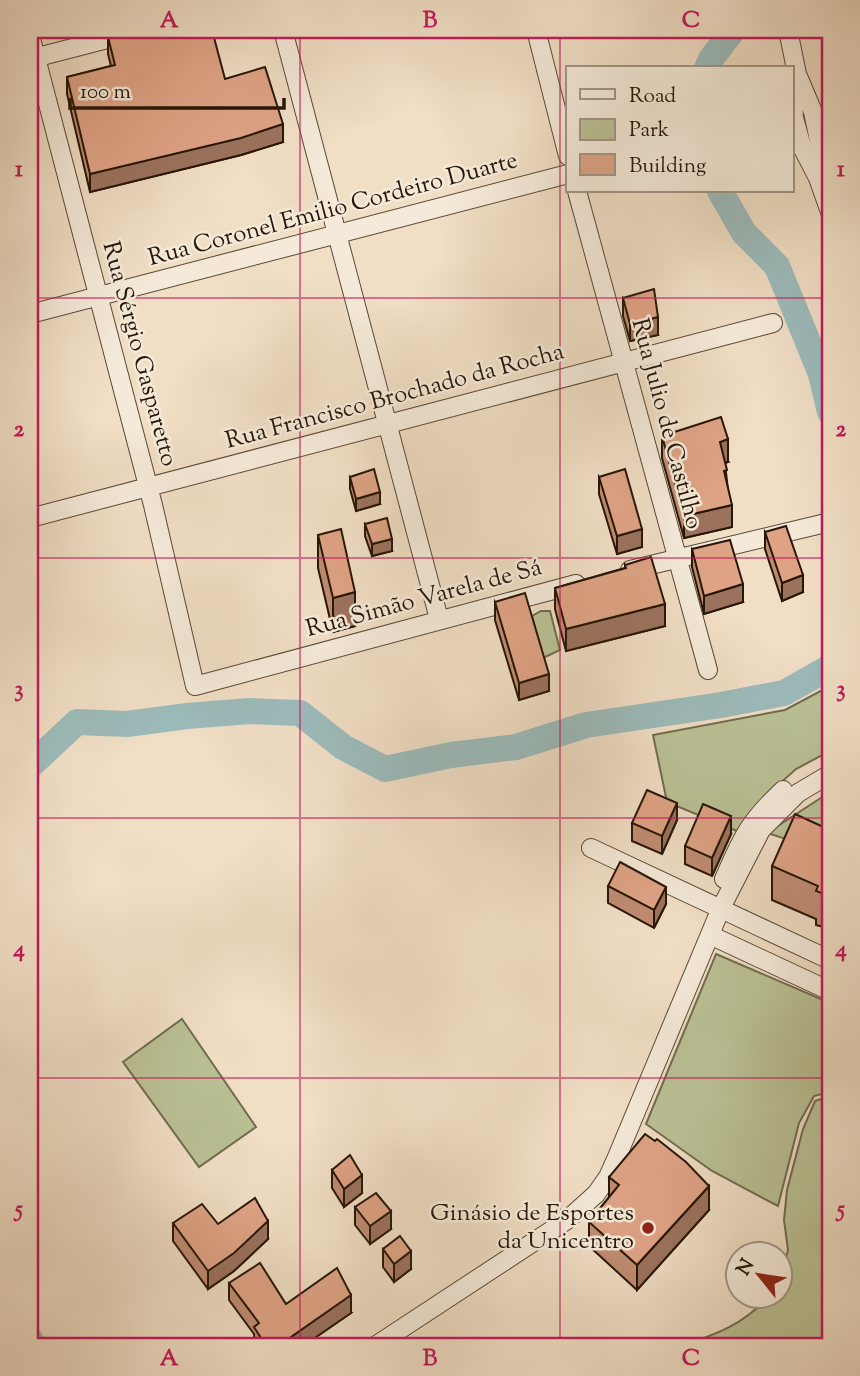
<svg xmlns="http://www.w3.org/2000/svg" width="860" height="1376" viewBox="0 0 860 1376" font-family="'Sorts Mill Goudy',serif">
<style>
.green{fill:#bac195;stroke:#706c4e;stroke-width:2}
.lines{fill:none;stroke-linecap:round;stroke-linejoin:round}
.river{stroke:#9cbbbb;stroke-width:26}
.street-casing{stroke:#594836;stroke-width:20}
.street{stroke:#f5ead9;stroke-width:18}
.wall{fill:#bf8c72;stroke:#271607;stroke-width:2}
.shaded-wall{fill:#9b725d;stroke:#271607;stroke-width:2}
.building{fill:#dea385;stroke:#271607;stroke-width:2}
.grid{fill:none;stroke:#c2185b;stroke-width:2;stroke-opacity:0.55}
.poi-dot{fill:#8f2418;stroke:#f5ead9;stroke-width:2.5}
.labels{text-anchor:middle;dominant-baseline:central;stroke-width:5;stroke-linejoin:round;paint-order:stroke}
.street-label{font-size:24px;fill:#271607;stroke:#f5ead9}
.poi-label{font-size:24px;fill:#271607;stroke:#f5ead9;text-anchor:end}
.neatline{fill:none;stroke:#c2185b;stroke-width:2.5}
.grid-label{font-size:23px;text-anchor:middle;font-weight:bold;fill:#c2185b}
</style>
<rect width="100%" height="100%" fill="#f0dec5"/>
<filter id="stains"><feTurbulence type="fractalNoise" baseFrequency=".00286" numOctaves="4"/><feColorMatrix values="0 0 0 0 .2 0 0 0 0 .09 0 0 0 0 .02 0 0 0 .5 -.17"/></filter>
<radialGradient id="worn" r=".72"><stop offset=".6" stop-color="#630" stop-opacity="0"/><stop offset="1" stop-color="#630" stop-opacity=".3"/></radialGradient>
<path class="green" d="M541,611H550L560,650L543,658L532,616Z
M830,686V751L796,769L757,804L739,832L667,802L653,735L785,710Z
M830,792V853L767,833Z
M716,954L830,1003V1092L814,1096L799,1123L778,1206L712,1171L646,1124Z
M182,1019L256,1127L199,1167L123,1062Z
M830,1096V1346H681C714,1335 746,1324 768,1296H780V1278L788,1250L784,1220L787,1190L803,1129L815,1101Z"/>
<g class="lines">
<path class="river" d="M707,68L711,59L733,30
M720,191L744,233L777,266L821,374L830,412
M30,766L77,722L127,724L187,716L250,711L300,713L343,747L385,769L451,755L516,747L586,725L721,705L784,693L830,667
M30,1339L33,1346"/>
<defs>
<path id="street" d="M283,30L439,619
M536,30L568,156
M788,30L797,74L813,112L825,169L830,182
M30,35L153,505L195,686L576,584
M30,59L142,30
M792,88L794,118L802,147L818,178L830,212
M577,191L708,670
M30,314L568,174
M30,518L773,323
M630,570L830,522
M591,848L830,960
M724,879C742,837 749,822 783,790
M710,935L830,991
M375,1346L567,1220L596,1194L608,1177L617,1157L721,908L761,830L798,793L830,774"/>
</defs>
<use href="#street" class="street-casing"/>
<use href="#street" class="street"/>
</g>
<path class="wall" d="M108,37L225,79L283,142L241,155L90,192L67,94V77L111,66L108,54Z
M623,298L658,335L630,341L623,316Z
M662,436L728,462L725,463L732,527L684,538L662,458Z
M830,471L827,502L822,485V473Z
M350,477L380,504L356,511L350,489Z
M599,477L642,547L617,554L599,494Z
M365,524L392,551L372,556L365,536Z
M765,532L803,592L782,601L765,549Z
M318,535L355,626L333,632L318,568Z
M692,549L743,602L704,614L692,567Z
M625,565L665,626L566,651L555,609V588L625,568Z
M495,602L549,691L519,700L495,620Z
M677,820L662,854L632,841V823Z
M830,830V929L816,925V919L772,900V866Z
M731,834L712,876L685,864V846Z
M608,886L666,904L654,928L608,903Z
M332,1170L362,1193L344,1207L332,1188Z
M609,1177L709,1210L637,1290L589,1246V1222L609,1197Z
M355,1207L391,1229L370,1244L355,1225Z
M173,1223L218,1224L268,1239L234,1271L208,1289L173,1241Z
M383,1249L411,1269L394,1282L383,1267Z
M229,1283L286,1304L351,1313L303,1346H255L254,1334L229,1300Z"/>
<path class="shaded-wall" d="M650,30H675V31L650,37Z
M283,124V142L241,155L90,192V174Z
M658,317V335L630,341V324Z
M728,439V462L720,464V442Z
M830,489V501L827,502V490Z
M380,492V504L356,511V499Z
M732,505V527L684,538V516Z
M642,529V547L617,554V536Z
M392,539V551L372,556V544Z
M803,575V592L782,601V583Z
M743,584V602L704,614V596Z
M355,592V626L333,632V598Z
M665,604V626L566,651V629Z
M549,674V691L519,700V683Z
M677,803V820L662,854V836Z
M731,816V834L712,876V858Z
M666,887V904L654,928V910Z
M362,1175V1193L344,1207V1189Z
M709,1186V1210L637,1290V1265Z
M391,1211V1229L370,1244V1226Z
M268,1221V1239L234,1271L208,1289V1271Z
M411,1251V1269L394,1282V1264Z
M351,1295V1313L303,1346H278Z"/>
<path class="building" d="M135,30H212L225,79L265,67L283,124L241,138L90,174L67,77L115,65L108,37Z
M654,289L658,317L630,324L623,298Z
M721,417L728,439L720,442L727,470L724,471L732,505L684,516L662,436Z
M374,469L380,492L356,499L350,477Z
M625,469L642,529L617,536L599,477Z
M830,471V489L827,490L822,473Z
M387,518L392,539L372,544L365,524Z
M786,526L803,575L782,583L765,532Z
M341,529L355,592L333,598L318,535Z
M730,540L743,584L704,596L692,549Z
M651,557L665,604L566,629L555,588L626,568L625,565Z
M525,593L549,674L519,683L495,602Z
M647,790L677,803L662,836L632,823Z
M703,804L731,816L712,858L685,846Z
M795,814L830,830V896L816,891L818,886L772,866Z
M620,862L666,887L654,910L608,886Z
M645,1134L655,1141L657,1139L686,1162L709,1186L637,1265L589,1222L619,1185L609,1177Z
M350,1155L362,1175L344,1189L332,1170Z
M376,1193L391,1211L370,1226L355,1207Z
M255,1198L268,1221L234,1253L208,1271L173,1223L202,1204L218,1224Z
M400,1236L411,1251L394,1264L383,1249Z
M260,1263L286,1304L337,1268L351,1295L278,1346H266L254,1327L259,1323L229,1283Z"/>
<path class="grid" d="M300,30V1346M560,30V1346M30,298H830M30,558H830M30,818H830M30,1078H830"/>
<circle class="poi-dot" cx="648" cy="1228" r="7"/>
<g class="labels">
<g class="street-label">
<text transform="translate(333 210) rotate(-15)">Rua Coronel Emilio Cordeiro Duarte</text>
<text transform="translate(139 354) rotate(75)">Rua Sérgio Gasparetto</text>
<text transform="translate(395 397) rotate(-15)">Rua Francisco Brochado da Rocha</text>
<text transform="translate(666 424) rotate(75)">Rua Julio de Castilho</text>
<text transform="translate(424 599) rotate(-15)">Rua Simão Varela de Sá</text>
</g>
<g class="poi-label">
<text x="634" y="1214">Ginásio de Esportes<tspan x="634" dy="28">da Unicentro</tspan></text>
</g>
</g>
<rect width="860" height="1376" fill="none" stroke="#f0dec5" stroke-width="77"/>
<rect x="566" y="66" width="228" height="126" fill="#f5ead9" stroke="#a39585" stroke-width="2"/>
<rect x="580" y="89" width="35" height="10" fill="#f5ead9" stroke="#a39585" stroke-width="2"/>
<text x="629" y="102" font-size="21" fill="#271607">Road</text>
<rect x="580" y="119" width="35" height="21" fill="#bac195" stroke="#a39585" stroke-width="2"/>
<text x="629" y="136" font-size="21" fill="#271607">Park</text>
<rect x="580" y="154" width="35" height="21" fill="#dea385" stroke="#a39585" stroke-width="2"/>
<text x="629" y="172" font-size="21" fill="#271607">Building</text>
<g transform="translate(759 1275) rotate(300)"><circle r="33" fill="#f5ead9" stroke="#a39585" stroke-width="2"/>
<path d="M0-5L12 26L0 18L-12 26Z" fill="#8f2418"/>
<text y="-10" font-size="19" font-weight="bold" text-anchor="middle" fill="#271607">N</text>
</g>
<path d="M70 98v10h214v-10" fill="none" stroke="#271607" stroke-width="3.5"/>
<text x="80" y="98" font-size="21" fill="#271607" stroke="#f5ead9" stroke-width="5" paint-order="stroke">100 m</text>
<rect x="38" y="38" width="784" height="1300" class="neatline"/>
<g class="grid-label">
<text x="169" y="27">A</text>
<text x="430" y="27">B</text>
<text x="691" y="27">C</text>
<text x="19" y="176">1</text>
<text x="841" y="176">1</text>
<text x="19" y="436">2</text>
<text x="841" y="436">2</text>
<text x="19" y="696">3</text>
<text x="841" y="696">3</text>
<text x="19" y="956">4</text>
<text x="841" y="956">4</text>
<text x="19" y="1216">5</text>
<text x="841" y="1216">5</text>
<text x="169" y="1365">A</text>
<text x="430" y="1365">B</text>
<text x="691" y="1365">C</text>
</g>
<rect width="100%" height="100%" filter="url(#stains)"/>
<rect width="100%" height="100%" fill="url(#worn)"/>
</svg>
